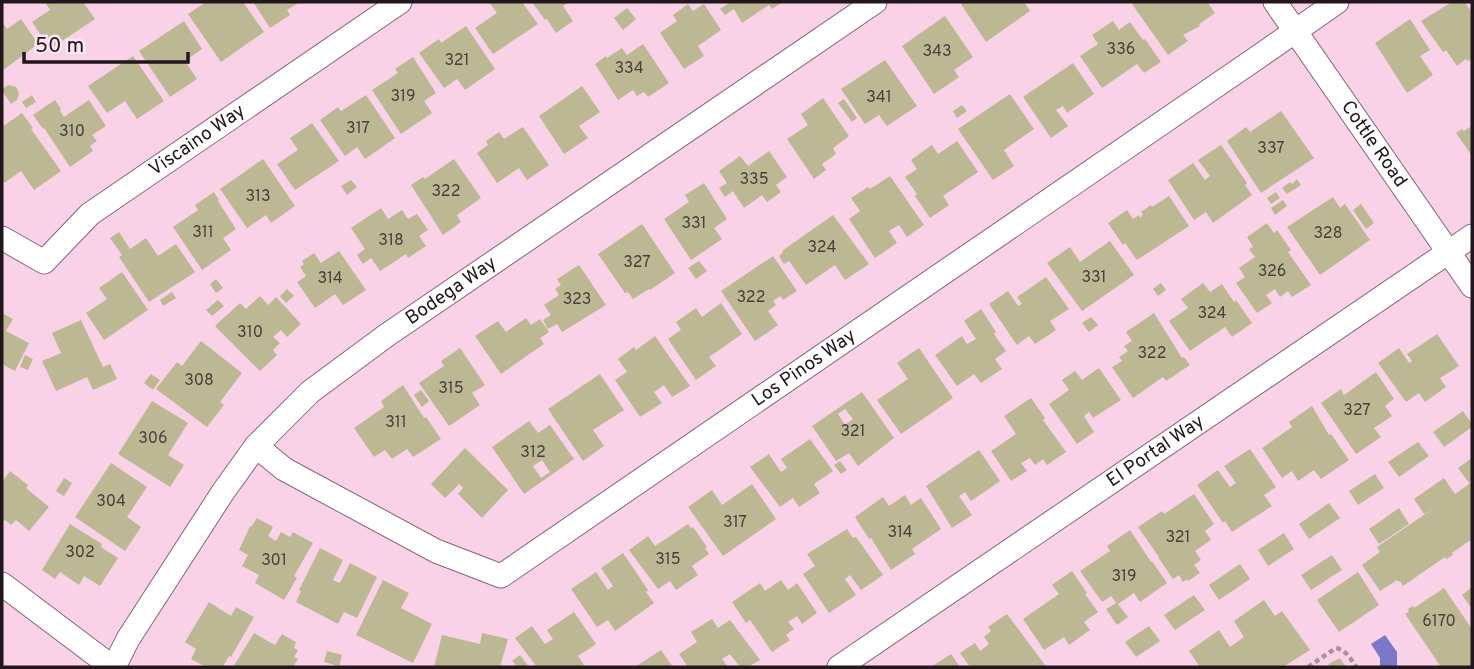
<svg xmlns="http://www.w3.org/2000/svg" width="1474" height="669" viewBox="0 0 1474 669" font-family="Overpass,sans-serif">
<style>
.water{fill:#7c78c8}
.building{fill:#bbb893;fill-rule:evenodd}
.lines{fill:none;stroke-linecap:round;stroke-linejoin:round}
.minor-casing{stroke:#876477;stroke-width:25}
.path{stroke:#ad8f9f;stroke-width:4.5;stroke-dasharray:5 3.5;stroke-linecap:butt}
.minor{stroke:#fff;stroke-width:23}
.labels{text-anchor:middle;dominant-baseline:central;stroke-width:6;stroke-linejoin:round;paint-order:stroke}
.number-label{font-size:16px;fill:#493e3a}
.street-label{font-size:19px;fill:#23161d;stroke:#fde5f1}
</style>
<rect width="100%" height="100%" fill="#fad2e8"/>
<path class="water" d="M1385,635L1397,652V667H1380V658L1371,644Z"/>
<path class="building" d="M45,2H83L95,19L50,49L32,22L50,10Z
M206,2H243L264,32L221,62L188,14Z
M253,2H300L287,10L290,15L270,28Z
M489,2H522L538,24L493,54L475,28L497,13Z
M532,2H569L563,6L573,21L556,33L547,19L545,20Z
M728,2H783L772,9L769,5L742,23L734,9L725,15L720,9L729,3Z
M965,2H1024L1030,11L986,42L961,4Z
M1136,2H1207L1215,13L1199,24L1200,26L1183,35L1188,41L1168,55L1132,4Z
M1452,2H1465L1472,13V59L1468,61L1466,59L1457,66L1446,50L1443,52L1421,21Z
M688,4L693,11L704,4L721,30L698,46L704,56L684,69L660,33L677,21L673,15Z
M627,8L636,19L623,30L614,18Z
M945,16L973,57L954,70L959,77L934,94L902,46Z
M21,19L38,44L2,71V21L7,29Z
M1410,19L1430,50L1420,56L1433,75L1407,93L1375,43Z
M184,21L202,49L185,61L197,79L170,97L139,51Z
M1113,21L1119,30L1130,22L1143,40L1145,39L1161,62L1144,73L1137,64L1102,88L1080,56L1098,44L1092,35Z
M466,26L495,69L465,90L457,79L444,88L419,53L439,39L441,43Z
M643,44L669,83L648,97L644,92L637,96L633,90L618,100L595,64L606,56L607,58L622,48L627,55Z
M133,56L164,101L137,119L125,101L107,113L88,86Z
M413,57L436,93L424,101L432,113L401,134L372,90L398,73L395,69Z
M885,60L917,106L887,126L879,115L865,124L841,89Z
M1073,63L1094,94L1067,113L1063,106L1056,110L1068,126L1051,138L1023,97Z
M8,85L16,87L19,93L17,100L11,104L2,91V89Z
M582,86L600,112L579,126L588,138L564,154L539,116Z
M1010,94L1034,129L1004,150L1014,166L993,180L958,129Z
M32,95L36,102L26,108L22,102Z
M366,95L395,138L365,159L357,147L345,156L320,120L338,107L341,111Z
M823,98L849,136L833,148L836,154L822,164L826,170L814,179L787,139L808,125L801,114Z
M844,99L857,118L852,122L838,103Z
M55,100L61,109L60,111L64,117L89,100L106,126L92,135L97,141L90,146L93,151L70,167L44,128L43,129L33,115Z
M962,105L967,111L957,118L953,111Z
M1281,111L1314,158L1261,193L1227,141L1246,127L1250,132Z
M22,113L33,128L31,129L61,171L34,190L21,171L4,183L2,180V146L4,145L2,142V127Z
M312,123L339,161L295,190L277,164L298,150L290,138Z
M1472,126V156L1456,133L1462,129L1464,131Z
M523,127L549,165L527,180L519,168L497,183L477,153L488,145L486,141L499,132L504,139Z
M957,141L978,172L943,196L949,205L930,218L915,196L917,194L905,177L917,169L911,160L932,145L938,154Z
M1221,145L1247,183L1245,185L1252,195L1213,223L1206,212L1194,220L1168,180L1193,163L1205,180L1210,176L1198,160Z
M769,151L787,177L776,185L781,192L767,202L762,195L744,208L733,191L725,197L719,188L727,183L719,171L740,156L748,166Z
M263,159L295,206L271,223L266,215L247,228L220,189Z
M454,159L481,198L457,215L461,222L443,235L411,185L423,177L425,179Z
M890,176L924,225L907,237L899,225L889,231L897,243L875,258L849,219L860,211L851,198L868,187L870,189Z
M1297,179L1301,185L1287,194L1282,188L1290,182L1292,184Z
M351,180L357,187L347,195L341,186Z
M704,183L727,219L714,228L722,239L691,260L664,219L689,202L685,195Z
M214,192L219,200L218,201L236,229L223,238L231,250L202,270L173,227L198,210L195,205Z
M1276,192L1280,198L1271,204L1267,198Z
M1169,196L1189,226L1137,260L1125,243L1123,245L1108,223L1127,210L1133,219L1139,215L1140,218L1143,214L1141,212L1151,205L1152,207Z
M1333,197L1340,208L1345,204L1370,240L1320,275L1287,227Z
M1283,200L1287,206L1275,215L1271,208Z
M1361,204L1374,223L1366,229L1353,210Z
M381,208L388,219L402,210L408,219L417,214L428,230L419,236L426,246L408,258L406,254L380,271L371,258L363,264L357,255L365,249L351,228Z
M833,215L869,264L845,280L835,265L806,285L789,261L784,264L779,256L783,252L782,251Z
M1267,223L1274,233L1277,230L1291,250L1288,252L1311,285L1292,297L1288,291L1280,297L1275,289L1266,295L1272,303L1257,313L1236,283L1245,277L1239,268L1255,257L1249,249L1253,247L1247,237Z
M642,224L675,273L650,290L649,289L633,299L628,292L625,293L598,254Z
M119,232L130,249L146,238L158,256L176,244L195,272L149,302L119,257L122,255L110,238Z
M1110,241L1134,275L1082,311L1047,263L1070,247L1080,262Z
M339,251L366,290L343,305L335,294L315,308L297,282L306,276L300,267L304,264L302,261L314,253L321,263Z
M773,256L797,291L783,300L780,296L773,301L776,305L768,311L778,325L755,341L721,291Z
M699,261L707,271L696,279L688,268Z
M579,265L606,305L562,332L557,324L548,329L543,320L551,315L544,305L559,295L555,289L561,285L557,279Z
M122,272L148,310L104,340L86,313L107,299L99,288Z
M1046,277L1069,309L1050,321L1056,330L1035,344L1029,336L1017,345L989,304L1008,291L1018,306L1022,304L1017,297Z
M216,279L223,288L216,293L210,284Z
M1161,283L1166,290L1158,296L1153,289Z
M1203,283L1210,292L1222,284L1234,302L1236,300L1252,323L1232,337L1225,327L1190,351L1169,321L1188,308L1181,299Z
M287,289L294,296L286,303L280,296Z
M172,292L176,298L163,306L160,300Z
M260,296L268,305L276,297L301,324L287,337L281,330L273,337L280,343L273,350L277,355L260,371L215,326L240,303L246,309Z
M218,300L224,306L212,316L206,310Z
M721,303L742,334L709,357L716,366L696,380L668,339L681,330L676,322L696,308L702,317Z
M981,309L996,332L994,334L1006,351L995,359L1002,369L981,383L974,374L957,386L935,355L962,336L967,344L976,339L964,321Z
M2,313L13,319L6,331L29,343L15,371L2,364Z
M1154,313L1182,358L1184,357L1190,365L1166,381L1163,377L1133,398L1112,367L1122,361L1119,357L1128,351L1124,346L1132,341L1126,332Z
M1091,317L1098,325L1089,332L1082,323Z
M526,318L531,325L540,319L549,332L540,338L544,344L501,374L475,336L498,321L506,332Z
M81,320L103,367L110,364L117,379L93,390L87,377L56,391L42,361L61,353L52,333Z
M1437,334L1459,366L1440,378L1446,387L1425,402L1419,393L1406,402L1378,363L1399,348L1409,363L1412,361L1407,354Z
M655,336L690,386L672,397L664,385L654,392L662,403L640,417L615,380L627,372L618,359L634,347L636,350Z
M201,341L242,373L220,402L224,405L207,427L156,389L177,362L182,366Z
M460,348L485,385L472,393L480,405L449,426L419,383L444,366L441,361Z
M919,348L953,398L901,434L877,400L908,379L897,363Z
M25,355L33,359L28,370L20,367Z
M1099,368L1121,400L1093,418L1089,412L1084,416L1094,432L1077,444L1049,404L1069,390L1062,380L1075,371L1082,380Z
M1376,372L1394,399L1385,406L1392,416L1374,428L1381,437L1356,454L1321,403L1341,389L1344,395Z
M151,374L160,380L153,390L144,383Z
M600,374L624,410L593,430L604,446L583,461L548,409Z
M403,385L424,418L426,417L441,439L413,457L407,449L392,459L385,450L374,457L354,428L384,407L381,401Z
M421,390L429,401L422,407L414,395Z
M862,392L894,438L858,466L849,453L836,461L812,426ZM845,409L853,419L845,425L838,414Z
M1031,398L1045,418L1043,420L1066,452L1047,465L1043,459L1035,465L1030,458L1021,463L1027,471L1011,481L991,451L1016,434L1004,416Z
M152,401L188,423L168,455L184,465L170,487L118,454Z
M1312,406L1329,435L1331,434L1349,460L1321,479L1314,470L1298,481L1292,471L1282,478L1262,448L1292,427L1289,422Z
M1463,411L1472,424V427L1444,447L1433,432Z
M529,421L538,433L550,425L574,459L524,494L492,447ZM542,460L550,472L541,478L533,466Z
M810,439L833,471L814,484L820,493L799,507L793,498L780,507L750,467L769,454L781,472L787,468L781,459Z
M1418,442L1429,456L1399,477L1388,462Z
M465,448L508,490L482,518L458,494L463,488L459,484L445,498L431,484Z
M1250,449L1276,487L1264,495L1272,506L1232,532L1225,521L1223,523L1197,485L1218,470L1230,487L1236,483L1224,466Z
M979,450L1000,481L971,501L965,492L959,496L972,515L952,528L926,486Z
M1472,458V480L1469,483L1458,468Z
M840,461L847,470L841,474L834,465Z
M111,463L147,487L127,517L141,527L125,551L75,517Z
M10,471L28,485L26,488L49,507L29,531L16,520L11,525L5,520L2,523V482Z
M1375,474L1384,488L1358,505L1349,491Z
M64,478L72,483L64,496L56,491Z
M1444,478L1455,494L1472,482V539L1452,553L1453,555L1446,559L1445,557L1403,586L1400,581L1398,582L1397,580L1380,591L1362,565L1380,552L1377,547L1434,508L1424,514L1414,499Z
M752,484L776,519L723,556L688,507L712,490L722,505Z
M1194,494L1214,524L1205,531L1211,540L1195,551L1201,560L1194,565L1200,573L1188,581L1187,579L1183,582L1179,575L1173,579L1158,557H1159L1138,527L1162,511L1164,514Z
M905,495L911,505L921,498L941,529L912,549L915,554L891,570L871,538L869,539L855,517L883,497L889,506Z
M1329,503L1340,518L1309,539L1299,524Z
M1399,508L1409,524L1379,544L1369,529Z
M257,518L273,527L268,536L276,541L281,532L290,537L293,532L313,543L294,576L297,578L284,600L255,583L259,575L242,566L248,555L239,550L250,526L251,527Z
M70,524L102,544L101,547L118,558L100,586L84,576L79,585L60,572L55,579L42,570Z
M688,524L691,528L693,527L707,547L705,548L709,554L692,566L698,575L676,590L670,581L658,589L629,550L648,536L655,546Z
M847,529L853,538L856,537L883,575L861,590L850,575L845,579L856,595L829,613L803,574L815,566L807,554Z
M1130,530L1151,562L1152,561L1167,583L1140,602L1134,593L1118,604L1128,617L1117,625L1106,609L1116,603L1111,596L1102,602L1080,571L1110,551L1107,546Z
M1284,533L1294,549L1268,566L1258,550Z
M320,548L343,560L333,580L340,583L350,563L377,577L357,618L344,612L338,624L296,602L301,591L299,590Z
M623,553L648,590L646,592L654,603L615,631L608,620L597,627L571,589L596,572L608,590L613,586L601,568Z
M1332,555L1342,570L1311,590L1301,575Z
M1240,564L1250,579L1219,600L1209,585Z
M1072,571L1087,593L1085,594L1098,612L1084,622L1090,630L1069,645L1064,637L1044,650L1023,619L1059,594L1052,585Z
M1358,572L1379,605L1339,632L1317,600Z
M383,580L409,593L401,608L432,624L413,663L356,635Z
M781,580L788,590L797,583L817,613L802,624L797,616L788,622L794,629L786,635L790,640L772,652L750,620L746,623L732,602L760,583L765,591Z
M1472,587V609L1462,595Z
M1444,588L1472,629V667H1441L1405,614L1409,612L1408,609L1413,606L1414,608Z
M1194,595L1205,610L1175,630L1164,615Z
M1264,600L1275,616L1282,611L1310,650L1283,667H1200L1189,651L1219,630L1230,647L1244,637L1234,621Z
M209,602L231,616L236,607L254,617L231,657L229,656L223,667H206L191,659L196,649L185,642Z
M574,612L596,644L578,656L584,665L581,667H537L515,638L532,626L545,644L553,639L547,630Z
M1007,614L1045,665L1042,667H970L960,653L975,643L980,651L989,644L984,637L991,631L988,627Z
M712,619L718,628L730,620L760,660L748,667H740L730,654L722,659L728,667H688L679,654L697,642L691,632Z
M1149,626L1160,641L1136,657L1125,642Z
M254,633L275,645L282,634L296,642L294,648L298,650L294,657L298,659L293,667H233Z
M482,633L508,639L500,667H434L442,635L480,644Z
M661,650L673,667H635Z
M327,651L342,655L339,666L324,662Z
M951,654L960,667H931Z
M520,655L529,667H513L516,665L512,661Z
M1340,658L1346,667H1327L1329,664Z"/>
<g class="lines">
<defs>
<g id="minor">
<path id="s1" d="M1275,2L1472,286"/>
<path id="s2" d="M2,238L44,262L90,214L400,2"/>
<path id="s3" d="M256,446L284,469L436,551L501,576L1261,55L1337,2"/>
<path d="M2,584L112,667"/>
<path id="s4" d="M114,667L128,639L223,492L256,446L310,392L387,335L875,2"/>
<path id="s5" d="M839,667L1472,236"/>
</g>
</defs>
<use href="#minor" class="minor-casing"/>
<path class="path" d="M1308,667L1336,648C1346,650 1351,659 1356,667"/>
<use href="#minor" class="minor"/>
</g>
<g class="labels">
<g class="number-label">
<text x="1121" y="50">336</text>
<text x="937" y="52">343</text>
<text x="457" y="61">321</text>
<text x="629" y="69">334</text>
<text x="403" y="97">319</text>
<text x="879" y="98">341</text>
<text x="358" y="129">317</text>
<text x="72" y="132">310</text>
<text x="1271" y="149">337</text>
<text x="754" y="180">335</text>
<text x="446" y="192">322</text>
<text x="258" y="197">313</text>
<text x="694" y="224">331</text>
<text x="203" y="233">311</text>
<text x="1328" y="234">328</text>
<text x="391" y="241">318</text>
<text x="822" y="248">324</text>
<text x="637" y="263">327</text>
<text x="1272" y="272">326</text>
<text x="1094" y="278">331</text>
<text x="330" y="279">314</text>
<text x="751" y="298">322</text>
<text x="577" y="300">323</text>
<text x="1212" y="314">324</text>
<text x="250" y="333">310</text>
<text x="1152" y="354">322</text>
<text x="199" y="381">308</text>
<text x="451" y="389">315</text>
<text x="1357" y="411">327</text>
<text x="396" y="423">311</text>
<text x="853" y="432">321</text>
<text x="153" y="439">306</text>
<text x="533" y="453">312</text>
<text x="111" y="502">304</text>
<text x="735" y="523">317</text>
<text x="900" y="533">314</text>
<text x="1178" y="538">321</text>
<text x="80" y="553">302</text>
<text x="668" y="560">315</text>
<text x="274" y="561">301</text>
<text x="1124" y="577">319</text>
<text x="1439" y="622">6170</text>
</g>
<g class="street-label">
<text stroke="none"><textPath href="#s2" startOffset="245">Viscaino Way</textPath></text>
<text stroke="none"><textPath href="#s1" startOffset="173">Cottle Road</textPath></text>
<text stroke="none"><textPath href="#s4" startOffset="513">Bodega Way</textPath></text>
<text stroke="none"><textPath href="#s3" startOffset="646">Los Pinos Way</textPath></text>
<text stroke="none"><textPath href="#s5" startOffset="383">El Portal Way</textPath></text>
</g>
</g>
<rect width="1474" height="669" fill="none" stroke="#23161d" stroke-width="7"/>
<path d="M24 52v10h164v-10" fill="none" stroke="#23161d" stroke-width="3.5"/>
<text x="35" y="52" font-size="21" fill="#23161d" stroke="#fde5f1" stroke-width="5" paint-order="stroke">50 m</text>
</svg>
